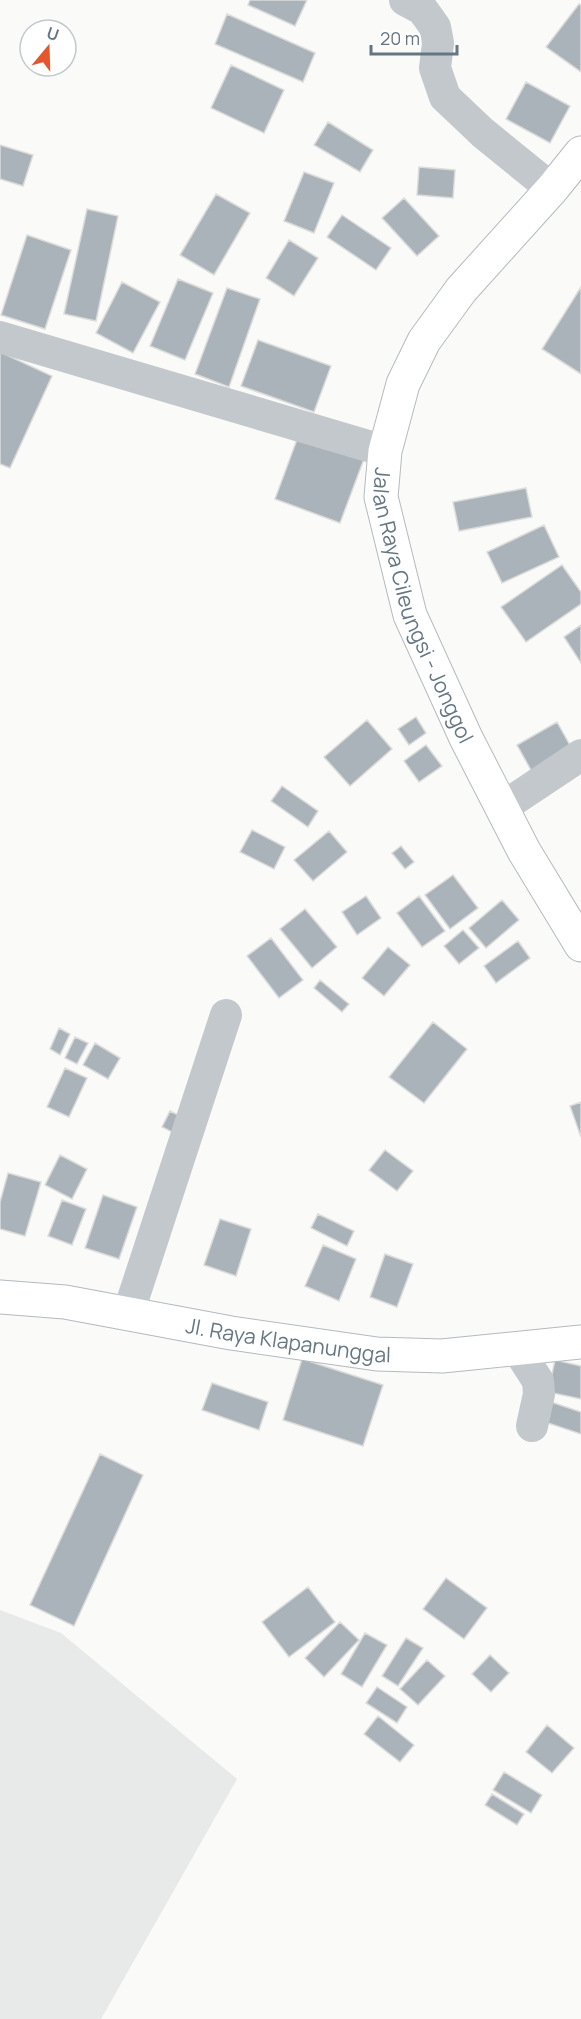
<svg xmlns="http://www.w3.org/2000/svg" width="581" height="2019" viewBox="0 0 581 2019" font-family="Manrope,sans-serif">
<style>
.built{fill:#e8e9e9}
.building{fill:#aab3b9;stroke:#dcdcda;stroke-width:1.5}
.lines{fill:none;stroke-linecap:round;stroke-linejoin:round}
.secondary-casing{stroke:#b3babf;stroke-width:35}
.primary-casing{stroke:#b5babe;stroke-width:35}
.street{stroke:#c3c8cc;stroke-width:32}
.secondary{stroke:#fff;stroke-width:33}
.primary{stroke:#fff;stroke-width:33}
.labels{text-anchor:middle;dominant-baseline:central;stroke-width:6;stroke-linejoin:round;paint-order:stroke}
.street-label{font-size:21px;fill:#657683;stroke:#fff}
</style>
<rect width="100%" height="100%" fill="#fafaf8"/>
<path class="built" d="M0,1610L61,1633L237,1779L101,2019H0Z"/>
<path class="building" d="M250,0H307L295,26L248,5Z
M579,4L581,5V72L546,47Z
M227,14L315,53L303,82L215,44Z
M231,65L284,90L264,133L211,108Z
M526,82L570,106L550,143L506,119Z
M328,122L373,150L360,172L314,145Z
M0,145L33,155L23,186L0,179Z
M419,167L455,170L453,198L417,195Z
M304,172L334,183L314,233L284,221Z
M216,194L250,213L214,275L180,255Z
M404,198L439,236L417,256L382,218Z
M87,209L118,216L96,321L64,314Z
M342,215L391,248L376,270L327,237Z
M27,235L71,250L45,329L1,315Z
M289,240L318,258L294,296L266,278Z
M178,279L213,293L185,360L150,346Z
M122,282L160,302L133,353L96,333Z
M581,287V374L542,349Z
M227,288L260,299L229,387L195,374Z
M258,340L331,366L314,412L241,386Z
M0,352L52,376L10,468L0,464Z
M299,434L364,459L340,523L275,499Z
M526,488L532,517L459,531L453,502Z
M544,525L559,557L502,583L487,552Z
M562,565L581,592V604L526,642L501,607Z
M581,625V663L564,637Z
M416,717L426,733L409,745L398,729Z
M367,720L392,749L350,786L324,757Z
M557,722L576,756L536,779L517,745Z
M426,745L442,766L419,782L404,761Z
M282,786L318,811L308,827L271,801Z
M252,830L285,847L274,869L240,852Z
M329,831L347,852L313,881L294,860Z
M401,846L414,862L405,869L392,853Z
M453,875L478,908L450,929L425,895Z
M366,896L381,918L357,935L342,912Z
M419,896L445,931L422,947L397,913Z
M502,900L519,920L486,948L469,928Z
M305,909L337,947L312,968L280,929Z
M463,930L479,948L459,964L444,946Z
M271,938L303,980L279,998L247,956Z
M518,941L530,958L496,983L484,966Z
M388,947L410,965L384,996L362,978Z
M320,980L349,1004L342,1012L314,988Z
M433,1022L467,1049L424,1103L389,1077Z
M59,1028L70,1034L60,1055L50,1049Z
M75,1037L88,1043L77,1064L65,1058Z
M95,1043L120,1058L108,1079L83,1065Z
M65,1068L87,1078L69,1117L47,1107Z
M581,1102V1137L570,1106Z
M170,1111L184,1118L176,1134L162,1127Z
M385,1150L413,1171L397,1191L369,1170Z
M60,1155L87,1169L72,1199L45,1185Z
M8,1173L41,1182L25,1236L0,1229V1202Z
M103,1195L137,1207L119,1259L85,1248Z
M62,1200L86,1209L72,1245L48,1236Z
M318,1214L354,1231L347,1246L311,1228Z
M220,1219L251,1229L236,1276L204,1265Z
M323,1245L356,1259L339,1301L305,1286Z
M385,1254L413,1264L397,1307L370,1297Z
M302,1359L383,1385L363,1446L283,1420Z
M555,1360L581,1366V1399L548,1392Z
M212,1383L268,1402L259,1430L202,1410Z
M548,1401L581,1412V1434L542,1421Z
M100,1454L143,1475L74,1626L30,1605Z
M446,1578L487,1608L464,1639L423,1609Z
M308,1587L335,1622L289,1657L262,1622Z
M340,1622L359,1640L324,1677L305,1658Z
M365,1633L387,1645L362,1687L341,1674Z
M406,1638L423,1648L398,1686L382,1676Z
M490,1655L509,1673L491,1692L472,1674Z
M427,1660L445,1676L418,1705L400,1689Z
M377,1687L407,1707L397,1723L366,1703Z
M378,1716L414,1745L400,1762L364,1734Z
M547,1725L574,1748L552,1773L526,1752Z
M504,1772L542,1795L531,1813L493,1790Z
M492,1794L524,1814L517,1825L485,1805Z"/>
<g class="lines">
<defs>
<g id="secondary">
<path id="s1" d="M0,1297L65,1302L231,1333L377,1354L442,1356L581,1342"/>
</g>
<g id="primary">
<path id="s2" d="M581,153L552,189L461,290L424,341L403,384L385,451L381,497L410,615L466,738L524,851L581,945"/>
</g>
</defs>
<use href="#secondary" class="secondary-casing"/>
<use href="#primary" class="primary-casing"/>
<path class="street" d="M405,0L422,9L435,27L438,43L435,68L445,97L483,133L552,189
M0,337L385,451
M503,807L581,755
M128,1314L226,1015
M517,1348L538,1381L539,1394L532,1426"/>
<use href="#secondary" class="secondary"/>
<use href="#primary" class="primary"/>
</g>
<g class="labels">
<g class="street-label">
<text stroke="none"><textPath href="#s2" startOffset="524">Jalan Raya Cileungsi - Jonggol</textPath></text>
<text stroke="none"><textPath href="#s1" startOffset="292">Jl. Raya Klapanunggal</textPath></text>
</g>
</g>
<g transform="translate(48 48) rotate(19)"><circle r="28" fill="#ffffff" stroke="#c1c8cd" stroke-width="1.5"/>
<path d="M0-4.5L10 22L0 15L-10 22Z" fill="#e4572e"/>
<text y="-9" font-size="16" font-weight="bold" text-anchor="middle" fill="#657683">U</text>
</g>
<path d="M371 45v9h86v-9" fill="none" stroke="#657683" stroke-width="3"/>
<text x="380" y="45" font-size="18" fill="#657683" stroke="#ffffff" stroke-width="4.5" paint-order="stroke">20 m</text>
</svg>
